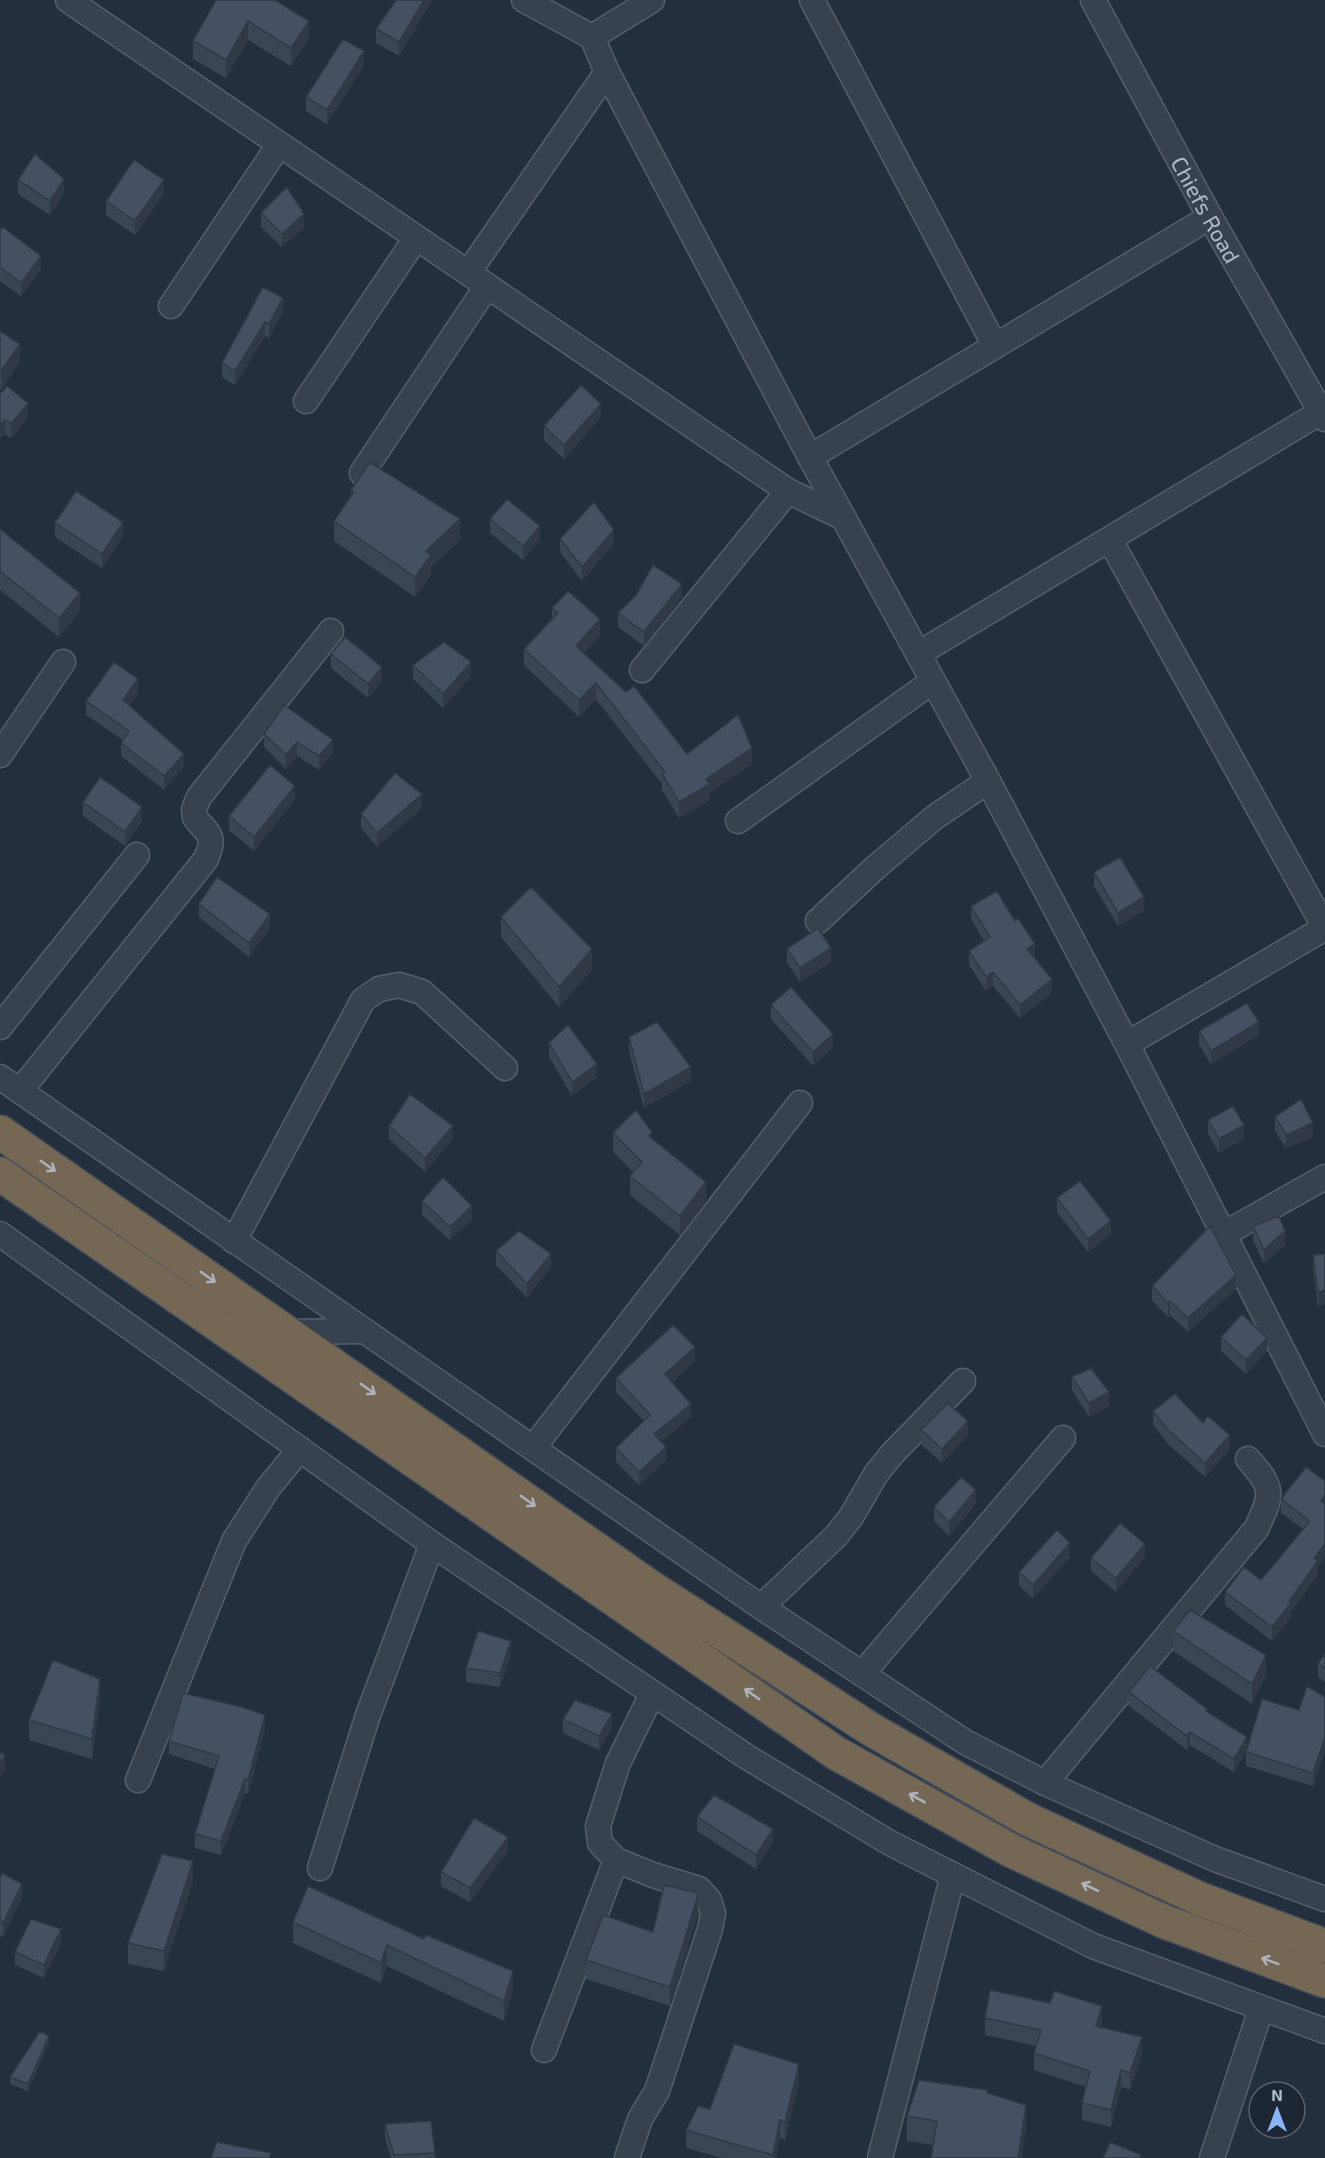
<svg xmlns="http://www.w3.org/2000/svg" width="1325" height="2158" viewBox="0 0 1325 2158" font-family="'Exo 2',sans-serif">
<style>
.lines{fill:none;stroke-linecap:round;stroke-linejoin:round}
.minor-casing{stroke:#565f6c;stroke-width:27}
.highway-casing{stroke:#434c59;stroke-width:36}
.minor{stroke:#38414e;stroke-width:24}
.highway{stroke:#746855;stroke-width:33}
.wall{fill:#3b4654}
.shaded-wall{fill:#303945}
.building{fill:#455162;stroke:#303945;stroke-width:1.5}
.oneway{stroke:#aeb4bd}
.labels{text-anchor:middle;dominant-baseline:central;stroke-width:5;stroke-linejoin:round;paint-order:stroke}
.street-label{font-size:22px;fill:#b4bcc9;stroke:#1d2633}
</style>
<rect width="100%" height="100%" fill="#242f3e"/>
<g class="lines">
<defs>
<g id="minor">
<path d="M68,0L788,491L844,518"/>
<path d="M524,0L592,37L652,0"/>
<path d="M812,0L995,346"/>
<path id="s1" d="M1093,0L1210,217L1325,419"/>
<path d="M592,37L607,72L810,457L988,781L1127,1044L1325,1434"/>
<path d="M468,273L607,72"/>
<path d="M171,306L279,145"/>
<path d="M306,401L416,238"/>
<path d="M810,457L1210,217"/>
<path d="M362,473L487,286"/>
<path d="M1110,540L1325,928L1127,1044"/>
<path d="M918,654L1321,412"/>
<path d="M642,670L788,491"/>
<path d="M0,755L63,662"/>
<path d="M738,821L933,681"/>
<path d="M818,921L876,867L935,817L988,781"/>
<path d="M0,1027L137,855"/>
<path d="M0,1077L761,1607L965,1742L1045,1783L1215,1859L1325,1899"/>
<path d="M20,1091L206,859C216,836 209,835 195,818L194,809L199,797L331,631"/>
<path d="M0,1234L432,1544L747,1757L890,1843L1093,1946L1325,2031"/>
<path d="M1224,1234L1325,1177"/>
<path d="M234,1241L363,1000L379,989L399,985L422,992L505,1068"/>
<path d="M286,1332L363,1331"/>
<path d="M533,1448L800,1103"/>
<path d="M761,1607L836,1536L851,1517L876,1474L892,1454L963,1381"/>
<path d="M862,1674L1063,1438"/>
<path d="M138,1780L234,1541L268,1488L300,1449"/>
<path d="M1045,1783L1256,1529C1273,1494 1274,1488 1248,1459"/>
<path d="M320,1868L368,1715L432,1544"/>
<path d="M544,2050L616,1860"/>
<path d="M627,2158L640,2119L657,2091L710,1929L713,1913L709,1900L699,1889L653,1875L616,1860L600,1843L598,1826L618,1763L652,1694"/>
<path d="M880,2158L953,1875"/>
<path d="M1212,2158L1261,2009"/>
</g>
<path id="highway" d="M0,1132L649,1586L872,1730L1027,1819L1198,1898L1325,1946
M0,1174L836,1753L1012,1851L1163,1921L1325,1981"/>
</defs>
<use href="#minor" class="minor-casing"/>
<use href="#highway" class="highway-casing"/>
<use href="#minor" class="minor"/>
<use href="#highway" class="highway"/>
</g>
<path class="wall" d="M216,0L309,39L291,66L248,40L226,78L193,59V41Z
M396,0H432L399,56L376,43V29Z
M364,65L327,124L306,111V97Z
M18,180L64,193L50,215L18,194Z
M164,194L135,235L106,215V201Z
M261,213L304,228L282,247L261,227Z
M0,230L41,270L21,296L0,281Z
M263,287L283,312L269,338L265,336L235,385L222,377V363Z
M0,331L20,362L1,390L0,389Z
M0,394L28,417L11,438L5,434Z
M601,417L564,459L544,440V426Z
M351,490L460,540L431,567V575L415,597L334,541V521L351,497Z
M490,519L540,540L523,560L490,533Z
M55,523L123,536L102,568L55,537Z
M0,529L80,611L59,637L0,590Z
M560,539L614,544L582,581L560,552Z
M682,597L644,646L618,627V613Z
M552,608L600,636L584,653L687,754L752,764L710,792V800L679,818L662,790V784L596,699L579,717L524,665V649L552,618Z
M331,654L382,681L368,698L331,668Z
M413,665L471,676L443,708L413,679Z
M138,693L129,706L184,767L164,790L121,756V743L123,740L86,715V701Z
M284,705L333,753L319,770L297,756L286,769L264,747V734Z
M295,800L254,851L229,830V816Z
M83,802L142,821L125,846L83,816Z
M422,808L377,847L361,828V814Z
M1094,872L1144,911L1118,926L1094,886Z
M199,904L270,928L249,957L199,917Z
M971,906L1035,958L1052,993L1020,1018L993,986L986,991L969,965V951L984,941L971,919Z
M501,917L592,970L559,1007L501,937Z
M787,949L831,962L800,982L787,962Z
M771,1005L833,1048L813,1066L771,1019Z
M1199,1031L1259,1035L1211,1064L1199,1045Z
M629,1037L691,1081L644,1108L629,1051Z
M549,1043L597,1077L572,1096L549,1057Z
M1275,1117L1313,1137L1286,1148L1275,1131Z
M1208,1120L1244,1139L1219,1153L1208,1134Z
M389,1126L453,1139L425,1172L389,1139Z
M613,1133L652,1138L706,1201L680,1235L630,1195V1176L633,1172L613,1152Z
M1057,1198L1111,1234L1088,1252L1057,1212Z
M422,1201L472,1220L450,1240L422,1215Z
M1253,1226L1285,1245L1264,1264L1253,1240Z
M496,1251L551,1267L527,1298L496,1265Z
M1325,1254L1318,1307L1313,1269V1255Z
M1152,1286L1236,1289L1188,1332L1170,1315L1168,1317L1152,1300Z
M1221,1337L1267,1351L1246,1374L1221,1351Z
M695,1361L672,1382L691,1417L661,1442L666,1460L639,1485L616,1462V1448L644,1421L616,1392V1378Z
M1072,1377L1109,1406L1089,1417L1072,1390Z
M1153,1411L1203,1423L1230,1449L1205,1477L1168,1444L1153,1425Z
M921,1430L968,1435L942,1463L921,1444Z
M1306,1467L1318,1567V1575L1291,1612V1617L1272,1641L1225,1605V1592L1261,1580L1303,1529L1281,1513V1499Z
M976,1504L949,1536L934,1521V1507Z
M1070,1557L1033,1598L1019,1586V1572Z
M1145,1557L1116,1592L1091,1571V1558Z
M1173,1631L1266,1675L1252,1704L1173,1651Z
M1325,1654V1682L1318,1677V1663Z
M511,1655L500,1687L466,1682V1668Z
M1129,1692L1207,1712L1247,1748L1299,1710L1325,1697L1313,1786L1246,1766V1752L1234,1772L1190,1745L1187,1750L1129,1706Z
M100,1699L92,1759L29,1740V1720Z
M563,1719L612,1728L599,1750L563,1733Z
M265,1729L248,1794L245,1793L221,1855L195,1848V1834L215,1769L169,1754V1741Z
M697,1817L773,1842L756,1869L697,1831Z
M508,1851L470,1902L441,1886V1872Z
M0,1877L22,1897L3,1937L0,1936Z
M193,1881L164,1971L128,1964V1943Z
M308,1886L513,1991L504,2021L387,1966L381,1983L293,1943V1922Z
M698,1914L670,2006L586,1979V1960Z
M61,1943L44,1978L15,1965V1952Z
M985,2018L1102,2024L1101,2027L1142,2054L1130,2090L1121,2087L1111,2127L1082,2120V2103L1086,2087L1034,2070V2053L1036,2046L985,2035Z
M49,2043L28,2091L10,2084V2077Z
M799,2082L785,2140L780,2138L776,2158H722L686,2148V2130L710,2109Z
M987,2093L1026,2130L933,2145L907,2141V2116Z
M385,2124L435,2153V2158H391L385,2138Z"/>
<path class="shaded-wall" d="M424,0H432L399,56V42Z
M248,21V40L226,78V60Z
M309,21V39L291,66V48Z
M364,51V65L327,124V110Z
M64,179V193L50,215V201Z
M164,180V194L135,235V221Z
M304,214V228L282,247V234Z
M41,256V270L21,296V283Z
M283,298V312L269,338V324Z
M265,322V336L235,385V371Z
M20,344V362L1,390V371Z
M28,403V417L11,438V424Z
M601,404V417L564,459V445Z
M5,420V434L0,440V426Z
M460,519V540L431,567V575L415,597V577L426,551Z
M123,522V536L102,568V554Z
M540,526V540L523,560V546Z
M614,530V544L582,581V567Z
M682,584V597L644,646V632Z
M80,593V611L59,637V618Z
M600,619V636L576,662V646Z
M471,662V676L443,708V694Z
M382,667V681L368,698V684Z
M138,679V693L123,714V700Z
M596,683V699L579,717V700Z
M333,740V753L319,770V756Z
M297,742V756L286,769V755Z
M752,748V764L710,792V800L679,818V802L706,779Z
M184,754V767L164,790V776Z
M295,786V800L254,851V837Z
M422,794V808L377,847V833Z
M142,807V821L125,846V832Z
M1144,897V911L1118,926V913Z
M270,914V928L249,957V943Z
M1035,944V958L1027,963V949Z
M831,948V962L800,982V968Z
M592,949V970L559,1007V987Z
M993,972V986L986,991V977Z
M1052,979V993L1020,1018V1005Z
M1259,1022V1035L1211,1064V1051Z
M833,1034V1048L813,1066V1052Z
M597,1064V1077L572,1096V1082Z
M691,1067V1081L644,1108V1094Z
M1313,1123V1137L1286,1148V1135Z
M1244,1125V1139L1219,1153V1139Z
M453,1126V1139L425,1172V1158Z
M706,1182V1201L680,1235V1216Z
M472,1206V1220L450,1240V1227Z
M1111,1221V1234L1088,1252V1239Z
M1285,1231V1245L1264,1264V1250Z
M551,1254V1267L527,1298V1284Z
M1236,1275V1289L1188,1332V1318Z
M1325,1290V1304L1318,1307V1293Z
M1170,1301V1315L1168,1317V1303Z
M1267,1338V1351L1246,1374V1360Z
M695,1347V1361L665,1388V1374Z
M1109,1392V1406L1089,1417V1403Z
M691,1404V1417L654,1448V1434Z
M968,1421V1435L942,1463V1449Z
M1230,1435V1449L1205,1477V1463Z
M666,1447V1460L639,1485V1472Z
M976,1490V1504L949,1536V1522Z
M1325,1495V1509L1321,1501Z
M1070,1543V1557L1033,1598V1585Z
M1145,1544V1557L1116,1592V1578Z
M1325,1544V1557L1318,1567V1575L1291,1612V1617L1272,1641V1627L1289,1601L1314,1558Z
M511,1641V1655L500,1687V1673Z
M1266,1655V1675L1252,1704V1684Z
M100,1679V1699L92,1759V1739Z
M612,1714V1728L599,1750V1736Z
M265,1715V1729L248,1794V1780Z
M1190,1732V1745L1187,1750V1736Z
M1247,1737V1750L1234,1772V1759Z
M1325,1737V1751L1313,1786V1773Z
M5,1755V1769L0,1777V1764Z
M245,1779V1793L221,1855V1841Z
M773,1829V1842L756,1869V1855Z
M508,1837V1851L470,1902V1888Z
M193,1861V1881L164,1971V1951Z
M22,1884V1897L3,1937V1923Z
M698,1895V1914L670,2006V1987Z
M61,1929V1943L44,1978V1965Z
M387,1945V1966L381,1983V1963Z
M513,1971V1991L504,2021V2001Z
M1102,2006V2024L1096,2043V2026Z
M49,2036V2043L28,2091V2084Z
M1142,2037V2054L1130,2090V2073Z
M799,2064V2082L785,2140V2122Z
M1121,2070V2087L1111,2127V2110Z
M1026,2105V2130L1022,2158H1018Z
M780,2120V2138L776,2158H773Z"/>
<path class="building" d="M216,0H275L309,21L291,48L248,21L226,60L193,41Z
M396,0H424L399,42L376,29Z
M343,39L364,51L327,110L306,97Z
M35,154L64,179L50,201L18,180Z
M134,160L164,180L135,221L106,201Z
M287,187L304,214L282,234L261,213Z
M3,227L41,256L21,283L0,267V230Z
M263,287L283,298L269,324L265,322L235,371L222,363Z
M0,331L20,344L1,371H0Z
M581,385L601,404L564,445L544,426Z
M7,386L28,403L11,424L5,420L0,426V394Z
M371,463L460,519L426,551L431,555L415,577L334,521L354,492L351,490L367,466Z
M76,491L123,522L102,554L55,523Z
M507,499L540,526L523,546L490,519Z
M594,502L614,530L582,567L560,539Z
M0,529L80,593L59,618L0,571Z
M653,565L682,584L644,632L618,613L636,595Z
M568,591L600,619L576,646L626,692L634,686L687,754L738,715L752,748L706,779L710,784L679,802L662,774L665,772L596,683L579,700L524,649L558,613L552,608Z
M345,637L382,667L368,684L331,654Z
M444,642L471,662L443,694L413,665Z
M114,662L138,679L123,700L184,754L164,776L121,743L129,731L86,701Z
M284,705L333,740L319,756L297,742L286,755L264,734Z
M270,765L295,786L254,837L229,816Z
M395,773L422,794L377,833L361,814Z
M100,777L142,807L125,832L83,802Z
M1120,857L1144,897L1118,913L1094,872Z
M217,877L270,914L249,943L199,904Z
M531,887L592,949L559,987L501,917Z
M997,891L1015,921L1018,918L1035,944L1027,949L1052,979L1020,1005L993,972L986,977L969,951L990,937L971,906Z
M818,928L831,948L800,968L787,949Z
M791,987L833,1034L813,1052L771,1005Z
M1247,1003L1259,1022L1211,1051L1199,1031Z
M657,1022L691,1067L644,1094L629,1037Z
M568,1025L597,1064L572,1082L549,1043Z
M410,1094L453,1126L425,1158L389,1126Z
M1301,1099L1313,1123L1286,1135L1275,1117Z
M1233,1106L1244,1125L1219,1139L1208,1120Z
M636,1110L652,1132L649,1136L706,1182L680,1216L630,1176L642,1162L613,1133Z
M443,1177L472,1206L450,1227L422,1201Z
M1080,1181L1111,1221L1088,1239L1057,1198Z
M1279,1216L1285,1231L1264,1250L1253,1226Z
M1210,1226L1236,1275L1188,1318L1170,1301L1168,1303L1152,1286Z
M519,1231L551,1254L527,1284L496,1251Z
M1325,1254V1290L1318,1293L1313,1255Z
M1242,1314L1267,1338L1246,1360L1221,1337Z
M673,1325L695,1347L665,1374L691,1404L654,1434L666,1447L639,1472L616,1448L650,1415L616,1378Z
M1091,1368L1109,1392L1089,1403L1072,1377Z
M1175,1394L1203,1423L1208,1416L1230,1435L1205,1463L1168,1430L1153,1411Z
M948,1403L968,1421L942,1449L921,1430Z
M1306,1467L1325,1481V1495L1321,1501L1325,1504V1544L1314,1558L1318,1561L1289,1601L1291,1603L1272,1627L1225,1592L1244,1567L1261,1580L1310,1521L1281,1499Z
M961,1477L976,1490L949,1522L934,1507Z
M1120,1523L1145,1544L1116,1578L1091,1558Z
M1057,1530L1070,1543L1033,1585L1019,1572Z
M1190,1610L1266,1655L1252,1684L1173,1631Z
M478,1631L511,1641L500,1673L466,1668Z
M1325,1654V1669L1318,1663Z
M53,1660L100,1679L92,1739L29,1720Z
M1150,1666L1207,1709L1206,1711L1247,1737L1234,1759L1190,1732L1187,1736L1129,1692Z
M1307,1686L1325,1697V1737L1313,1773L1246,1752L1262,1699L1299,1710Z
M183,1693L242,1707L265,1715L248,1780L245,1779L221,1841L195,1834L219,1756L169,1741Z
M575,1700L612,1714L599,1736L563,1719Z
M0,1752L5,1755L0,1764Z
M714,1795L773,1829L756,1855L697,1817Z
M474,1818L508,1837L470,1888L441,1872Z
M162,1854L193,1861L164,1951L128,1943Z
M2,1873L22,1884L3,1923L0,1922V1877Z
M664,1885L698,1893V1895L670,1987L586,1960L603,1915L653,1932Z
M308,1886L424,1939L426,1935L513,1971L504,2001L387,1945L381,1963L293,1922Z
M31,1919L61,1929L44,1965L15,1952Z
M990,1990L1050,2003L1054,1991L1102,2006L1096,2026L1142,2037L1130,2073L1121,2070L1111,2110L1082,2103L1090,2071L1034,2053L1041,2030L985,2018Z
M40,2031L49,2036L28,2084L10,2077Z
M734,2044L799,2064L785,2122L780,2120L773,2155L686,2130L698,2106L710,2109Z
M919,2080L987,2090V2093L1026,2105L1018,2158H931L937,2121L907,2116Z
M431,2121L435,2153L394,2155L385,2124Z
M217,2142L271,2153L269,2158H211Z
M1110,2142L1141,2155L1140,2158H1103Z"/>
<defs><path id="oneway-shaft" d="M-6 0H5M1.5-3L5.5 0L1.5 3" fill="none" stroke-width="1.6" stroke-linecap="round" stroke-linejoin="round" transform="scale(1.5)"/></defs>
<g class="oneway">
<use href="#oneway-shaft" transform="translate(48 1166) rotate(35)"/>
<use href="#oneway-shaft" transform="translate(208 1277) rotate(35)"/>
<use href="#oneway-shaft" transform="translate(368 1389) rotate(35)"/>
<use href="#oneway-shaft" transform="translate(528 1501) rotate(35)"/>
<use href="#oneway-shaft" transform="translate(752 1694) rotate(-145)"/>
<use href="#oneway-shaft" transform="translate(917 1798) rotate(-151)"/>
<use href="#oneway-shaft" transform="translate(1090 1887) rotate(-155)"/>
<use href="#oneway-shaft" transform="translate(1270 1961) rotate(-160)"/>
</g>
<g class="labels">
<g class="street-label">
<text stroke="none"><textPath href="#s1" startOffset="238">Chiefs Road</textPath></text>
</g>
</g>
<g transform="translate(1277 2110)"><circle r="28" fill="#1d2633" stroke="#59626f" stroke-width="1.5"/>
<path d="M0-4.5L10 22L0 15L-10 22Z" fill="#8ab4f8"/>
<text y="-9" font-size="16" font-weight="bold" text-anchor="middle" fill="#b4bcc9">N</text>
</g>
</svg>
